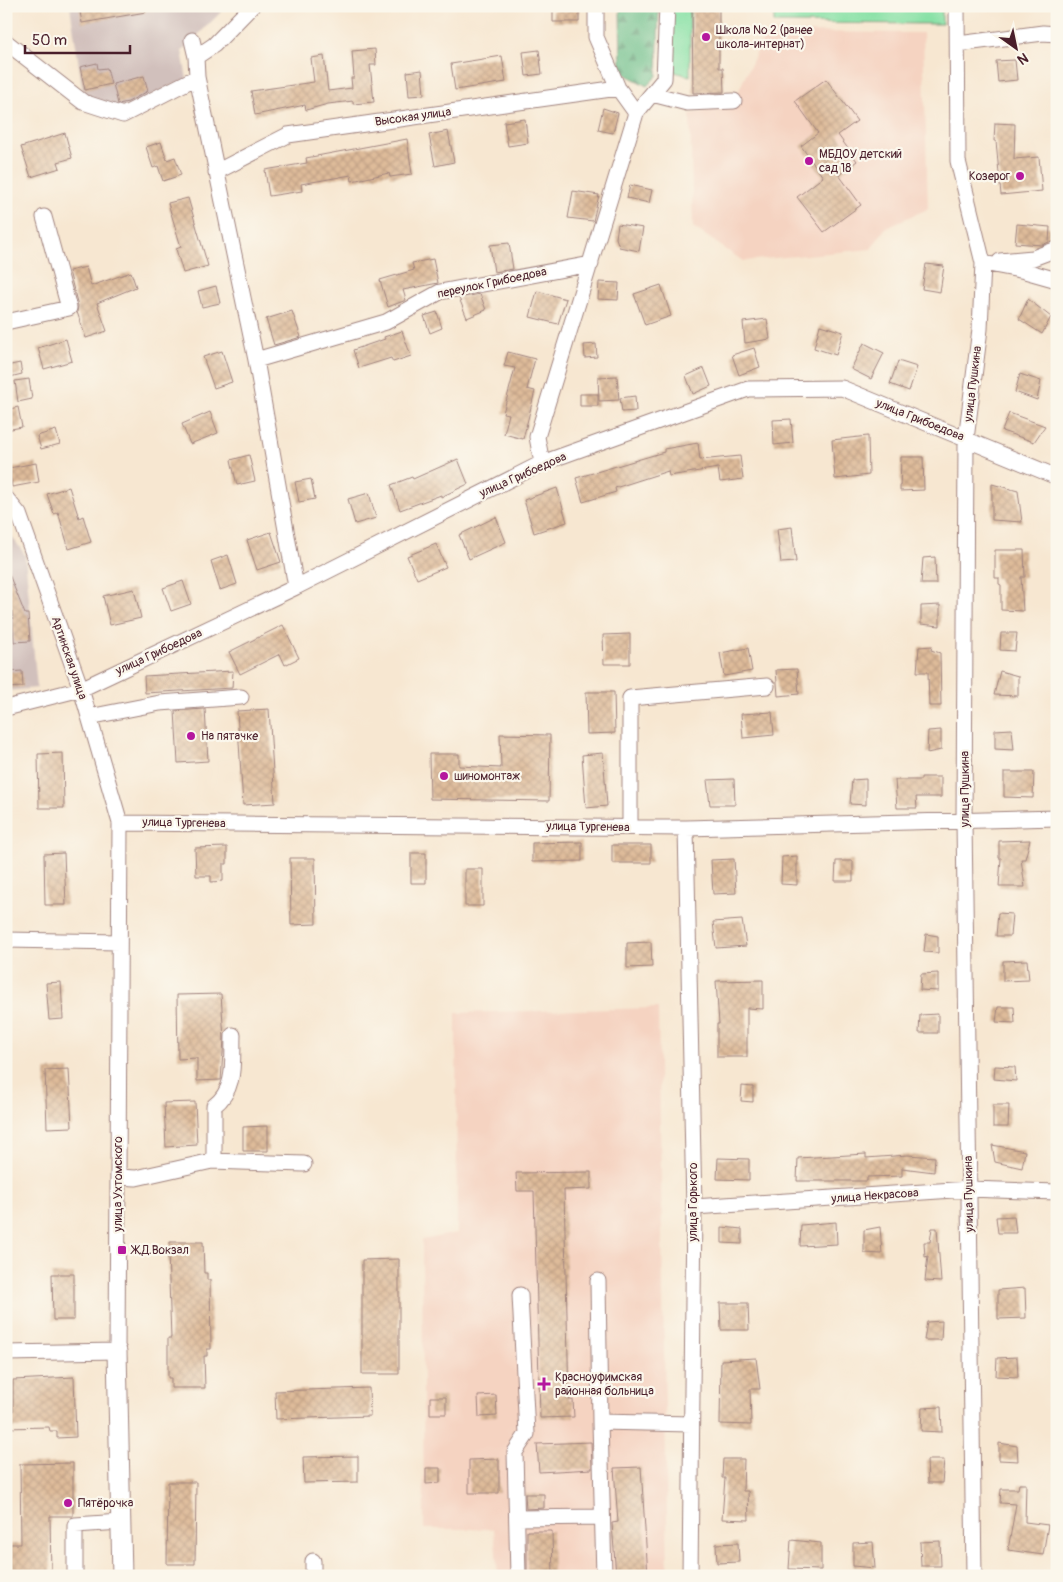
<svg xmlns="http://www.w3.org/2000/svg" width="1063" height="1582" viewBox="0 0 1063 1582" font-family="Pangolin,sans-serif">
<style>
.built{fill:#f5d3c1}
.industrial{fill:#d1c0bc}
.green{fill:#88e1a6;stroke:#698068}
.forest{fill:url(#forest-firs);stroke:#5c6f5b}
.building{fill:url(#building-cross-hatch)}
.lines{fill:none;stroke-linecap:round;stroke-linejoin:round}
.minor-casing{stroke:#a0837e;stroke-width:17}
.major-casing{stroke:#a0837e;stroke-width:21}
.minor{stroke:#fff;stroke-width:15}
.major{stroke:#fff;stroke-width:19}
.poi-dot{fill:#b5179e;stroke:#fbf7ec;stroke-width:2}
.labels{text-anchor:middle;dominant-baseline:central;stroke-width:4.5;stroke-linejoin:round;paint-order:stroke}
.poi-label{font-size:12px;fill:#4a1f2b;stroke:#fbf7ec;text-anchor:start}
.street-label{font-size:12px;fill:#4a1f2b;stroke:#fbf7ec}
</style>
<defs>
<pattern id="forest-firs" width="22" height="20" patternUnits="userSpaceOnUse" patternTransform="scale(1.25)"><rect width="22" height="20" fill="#6ebf8b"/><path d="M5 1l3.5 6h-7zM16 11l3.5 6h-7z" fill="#5c9b72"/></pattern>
<pattern id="building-cross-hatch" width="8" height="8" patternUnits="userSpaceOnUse" patternTransform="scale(1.25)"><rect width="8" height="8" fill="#debb9a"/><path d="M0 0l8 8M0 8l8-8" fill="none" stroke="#c0a085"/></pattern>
</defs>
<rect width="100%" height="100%" fill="#fbf7ec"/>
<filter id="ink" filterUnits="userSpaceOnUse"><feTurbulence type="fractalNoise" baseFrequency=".02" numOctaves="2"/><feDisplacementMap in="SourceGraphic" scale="10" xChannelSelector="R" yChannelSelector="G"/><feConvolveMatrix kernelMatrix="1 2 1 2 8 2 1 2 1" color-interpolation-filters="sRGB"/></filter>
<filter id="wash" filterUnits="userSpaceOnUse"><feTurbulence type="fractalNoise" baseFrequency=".0096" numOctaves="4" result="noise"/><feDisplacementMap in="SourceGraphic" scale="20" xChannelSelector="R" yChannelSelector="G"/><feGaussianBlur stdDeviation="1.12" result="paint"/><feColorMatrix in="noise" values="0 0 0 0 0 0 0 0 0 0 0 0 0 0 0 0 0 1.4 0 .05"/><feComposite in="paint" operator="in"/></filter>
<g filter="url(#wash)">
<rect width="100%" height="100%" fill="#f7e7d1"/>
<path class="built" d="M766,32L923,33L928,209L886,227L871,249L743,261L693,227L690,114L731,107Z
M658,1008L668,1576H498L494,1529H424L422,1240L457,1233L456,1013Z"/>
<path class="industrial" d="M70,6H227L182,51L187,79L116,111L83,93Z
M6,528L25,555L37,688L6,691Z"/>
<path class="green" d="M672,6H690V76L671,71Z
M774,6H942V24L774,23Z"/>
<path class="forest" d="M620,6H659L657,76L647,86L621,72Z"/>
<g id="blocks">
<path class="building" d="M79,6H146V12L82,23Z
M553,6H579V22H553Z
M692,6H719V68H723L724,92L693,93Z
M375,49L376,65H370L374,102L353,104V101L328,104L306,110L305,105L255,115L251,91L314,82L311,58L324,56L328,91L352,88L351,78H354L352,51Z
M539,50L542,74L526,76L523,52Z
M502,56L506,82L455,90L451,64Z
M1015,60L1017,80L998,82L996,61Z
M97,63L98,69L107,68L111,84L85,90L80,67Z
M422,70L424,95L409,96L407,72Z
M144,76L148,91L128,102L118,104L113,84Z
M826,79L857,121L838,135L857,161L839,175L861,205L824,232L797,197L823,177L801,146L818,133L795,101Z
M603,108L618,113L613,133L598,130Z
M525,119L528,143L508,146L504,122Z
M995,123L1015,124L1014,159L1039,157L1042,191L1001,195L996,141H994Z
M448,131L454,162L435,166L429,135Z
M65,133L72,158L58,162L60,168L31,177L21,147Z
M407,139L412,174L390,177L389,173L352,181L351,175L301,184L302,191L269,196L265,170L307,163L306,158Z
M161,142L167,160L175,157L181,175L163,181L158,166L153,168L146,147Z
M630,185L652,190L649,203L627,198Z
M573,191L599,195L593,221L568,218Z
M188,198L208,266L183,273L176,249L181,247L168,203Z
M618,224L643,228L639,251L619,247L616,238Z
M1017,224L1050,227L1049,242L1042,245L1015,243Z
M509,243L513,269L494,272L490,245Z
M433,259L438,283L403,290L406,300L388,307L380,280L414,270L412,263Z
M926,264L944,266L940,292L922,289Z
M86,267L91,286L131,272L136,287L97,303L107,331L86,338L77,312L78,306L69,271Z
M599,282L619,283L618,300L598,299Z
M661,285L671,316L645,325L634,294Z
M216,286L220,303L202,307L198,291Z
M537,291L566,299L558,324L530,317Z
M480,294L486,310L467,318L459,298Z
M1028,299L1051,317L1042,334L1019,319Z
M292,311L301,337L274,345L266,319Z
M437,312L442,328L430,333L424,316Z
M767,319L770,339L745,343L743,322Z
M820,325L843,332L836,355L814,348Z
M402,331L411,356L393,362L391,358L359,368L353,350L385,339L384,337Z
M66,339L72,361L44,369L38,348Z
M864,343L884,353L871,379L851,369Z
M596,344L597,357L585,358L584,345Z
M754,348L760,367L739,375L732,355Z
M222,351L232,382L214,388L203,357Z
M508,352L535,359L527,389L535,391L523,439L504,434L509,414L503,413L515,368L504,366Z
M898,361L917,367L909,391L890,384Z
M20,363L22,374L6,378V366Z
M704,368L711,386L693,394L686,376Z
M1020,374L1041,381L1037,400L1015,392Z
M617,376L619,400L599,401L598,377Z
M29,379L32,399L18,402L15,381Z
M580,394H598V406H580Z
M635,396L636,411L622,412L620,398Z
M18,407L22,427L6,430V410Z
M210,412L218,433L190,444L182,424Z
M1009,413L1045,426L1034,442L1002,431Z
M791,419L793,443L774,445L773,420Z
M56,430L60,444L41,449L37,436Z
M868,436L869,475L835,479L832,440Z
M698,443L700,460L740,456L743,479L720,482L718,468L669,476L668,471L615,488L616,492L583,502L576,478L664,452V449Z
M249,455L255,481L237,485L231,460Z
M901,457H923L924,490L900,491Z
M458,459L468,484L441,497V495L400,510L391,485L412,477L413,479Z
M36,463L39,482L12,487L9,468Z
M311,479L315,499L299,502L295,482Z
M992,484L1018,491L1022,522L992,520Z
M69,487L79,518L83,516L91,542L69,549L58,512L54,514L47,494Z
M557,488L567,522L534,533L524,500Z
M369,493L376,518L355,524L348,499Z
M496,517L506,542L469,559L459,535Z
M792,527L796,562L781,563L777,529Z
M271,532L281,562L257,570L247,540Z
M436,544L446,567L417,579L407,556Z
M995,550H1024L1025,577H1021L1023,611L1001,610V585L999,584V578H995Z
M228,555L237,584L220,590L211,561Z
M935,557L936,584H921L923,558Z
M6,567L25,614H28L30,641L14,642L12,611L6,614Z
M183,581L191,604L171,611L163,588Z
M134,589L141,618L110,625L103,596Z
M940,605V626L921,624V606Z
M283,625L299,658L285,665L280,654L240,674L229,652Z
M1001,633H1017L1015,651L1000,650Z
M630,634V664H604L603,635Z
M932,646L931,650L940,653L941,706H929L928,672H917L919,647Z
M748,648L752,671L724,676L720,653Z
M797,669L799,694L778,696L776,670Z
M22,671L23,687L6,688V672Z
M233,671L232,688L145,693L144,676Z
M1000,671L1018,676V696L994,695Z
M586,692H614L615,733L587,734Z
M205,709L208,761L178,763L175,711Z
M269,709L275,803L243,805L237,711Z
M772,712L774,735L743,738L741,714Z
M1012,729L1014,750L995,749V730Z
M941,730V750L927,753L928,731Z
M500,734L550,735L549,801L430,799L429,754H459V766L501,768Z
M63,753L64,808H39L38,754Z
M603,753L607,806L586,808L582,755Z
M1004,772H1034L1033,798L1004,797Z
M921,777H941V797H916L917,808H897L895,780H921Z
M734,779L735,805H710L707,780Z
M866,779V805L850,804L852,780Z
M1030,840L1025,859H1021L1025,887H999L1001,858H999V841Z
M582,842V861L532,862V843Z
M612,845H651V863H612Z
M227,847V864H223V881L211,882V876H196L195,848Z
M64,853L66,905H45L44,854Z
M411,853H426V883H411Z
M797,856V885L781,884L782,857Z
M290,858H315L316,924L291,925Z
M734,859L736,893L713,894L711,860Z
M836,861H853V881H835Z
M465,869H483V906H465Z
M998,913L1012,914L1010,936H996Z
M742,920L746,946L716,948L713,922Z
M926,934L938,936V953L924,952Z
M651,942L652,967L627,968V943Z
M1027,960L1029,980L1003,981V961Z
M938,973V991L920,990L921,974Z
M763,980V1009L747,1008V1057H717V1024H719L716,981Z
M61,982L63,1019L49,1020L46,983Z
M221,994L224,1039L221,1080L197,1081V1058L178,1059L177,995Z
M998,1007H1014L1015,1023L996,1022Z
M938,1014V1033H919L920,1015Z
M995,1066L1015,1067L1016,1081L994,1079Z
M69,1069L72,1127L47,1128L45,1070Z
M742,1086L753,1087V1102L741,1101Z
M195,1102L197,1145L166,1147L164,1103Z
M993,1105H1009L1008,1127H993Z
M268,1126V1151H243V1127Z
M992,1145L1025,1151L1022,1168L995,1162Z
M866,1154V1158L908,1155L935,1157L934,1172L902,1168V1176L867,1177V1181H797L798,1158Z
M718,1158L749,1159V1180L717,1179Z
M591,1172V1189L564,1190L569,1400H573L574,1417L540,1418L534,1191H517L516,1173Z
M1014,1216L1016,1233H998L996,1217Z
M836,1222L837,1244L800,1246L801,1225Z
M722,1227L742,1229V1244L722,1243Z
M880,1227L882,1254L864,1253V1230Z
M932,1228H937L941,1282L925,1281L928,1256L925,1257L924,1242H930Z
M170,1242H203L204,1273H207V1280H210L211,1349H207V1356H204L205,1388H171V1378H168V1338H171L168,1252H170Z
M399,1259V1374H362V1260Z
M52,1274H74V1320H53Z
M1025,1288L1026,1318L998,1319V1290Z
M720,1303H748L749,1330H721Z
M942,1321L941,1340H924L927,1322Z
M1017,1357L1018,1377L996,1376L997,1358Z
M756,1358L760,1389H750L751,1425L720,1424L721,1360Z
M74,1377L76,1437L57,1438V1431H50L49,1427L6,1428V1412H13V1380Z
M369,1388L370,1416L276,1419L275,1391Z
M496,1395L497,1416L479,1417L478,1396Z
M430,1397H446V1414H430Z
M941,1407L942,1432L921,1431L922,1408Z
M591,1442L592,1469L539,1472L537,1444Z
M999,1443L1017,1446L1018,1461L999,1460Z
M358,1456V1482L304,1483L303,1457Z
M499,1459V1493H469V1460Z
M723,1459H744L743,1491H748L749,1520L722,1519L725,1478H722Z
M927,1460H944L942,1483H928Z
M73,1463V1516H50L51,1576H8L7,1544H21L20,1464Z
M641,1467L648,1576H616L612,1523L618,1522L614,1468Z
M426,1468H440V1483L426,1484Z
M168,1482H196L195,1564H167Z
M1019,1484H1026L1025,1522L1048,1525L1043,1555L1008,1550L1016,1504L1000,1503L1001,1489H1018Z
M525,1494H544V1508L526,1509Z
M527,1531H552L553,1576H527Z
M791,1540L821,1543V1570L789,1569Z
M940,1541L941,1566H921L920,1542Z
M873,1542L875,1568L853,1566V1543Z
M738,1543L739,1562L717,1563L716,1544Z"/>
</g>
</g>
<g filter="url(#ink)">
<use href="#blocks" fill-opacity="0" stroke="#a0837e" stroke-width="1"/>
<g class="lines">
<defs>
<path id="minor" d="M252,6L214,45L196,57L197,77L256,360L296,587
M957,6L958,161L983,263L980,329L966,439L964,821L974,1576
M192,40L196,57
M6,42L83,102L123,115L197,77
M958,44L1043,33L1057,34
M652,94L687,103L734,101
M636,113L664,79L667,6
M216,172L288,135L618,88
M1000,261L1033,258L1057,249
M983,263L1025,271L1057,280
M6,322L69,308L44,217
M256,360L386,322L440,292L591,264
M542,463L537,437L636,113L618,88L596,37V6
M6,498L19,514L81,689L120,823L117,1351L6,1353
M6,708L81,689L296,587L542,463L748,389L842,388L1057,477
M89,717L160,703L241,697
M120,823L686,828L1057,818
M630,827V698L767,686
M686,828L694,1207L690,1576
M6,940L119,942
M212,1161L304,1164
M118,1177L136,1178L212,1161L214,1154V1106C237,1088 232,1061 233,1035
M694,1207L969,1189L1057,1192
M598,1281L600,1422L691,1424
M600,1422L604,1576
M517,1518L602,1517
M313,1561V1576
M75,1576V1525L121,1522
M518,1576L515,1452L527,1434L520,1295"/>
<path id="major" d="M117,1351L122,1576"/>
</defs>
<use href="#minor" class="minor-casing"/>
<use href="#major" class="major-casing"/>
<use href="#minor" class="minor"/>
<use href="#major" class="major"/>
</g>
</g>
<g class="poi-dot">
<circle cx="706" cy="37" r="5"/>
<circle cx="809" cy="161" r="5"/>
<circle cx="1020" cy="176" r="5"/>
<circle cx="191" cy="736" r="5"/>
<circle cx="444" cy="776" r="5"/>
<rect x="117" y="1245" width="10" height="10" rx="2.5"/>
<path d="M541.5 1376.5h5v5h5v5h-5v5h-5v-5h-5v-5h5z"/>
<circle cx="68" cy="1503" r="5"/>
</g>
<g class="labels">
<g class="poi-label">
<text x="716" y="30">Школа № 2 (ранее<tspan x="716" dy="14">школа-интернат)</tspan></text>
<text x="819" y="154">МБДОУ детский<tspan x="819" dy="14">сад 18</tspan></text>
<text x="1010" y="176" text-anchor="end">Козерог</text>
<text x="201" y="736">На пятачке</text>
<text x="454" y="776">шиномонтаж</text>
<text x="132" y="1250">Ж.Д.Вокзал</text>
<text x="555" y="1377">Красноуфимская<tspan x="555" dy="14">районная больница</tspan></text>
<text x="78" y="1503">Пятёрочка</text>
</g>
<g class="street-label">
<text transform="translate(413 117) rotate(-8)">Высокая улица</text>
<text transform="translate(492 283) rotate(-12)">переулок Грибоедова</text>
<text transform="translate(973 384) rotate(-83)">улица Пушкина</text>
<text transform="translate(920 420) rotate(22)">улица Грибоедова</text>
<text transform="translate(523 475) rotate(-24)">улица Грибоедова</text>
<text transform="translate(159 652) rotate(-25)">улица Грибоедова</text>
<text transform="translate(69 658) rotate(71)">Артинская улица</text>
<text transform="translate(965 789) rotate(-90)">улица Пушкина</text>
<text transform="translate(184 823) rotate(1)">улица Тургенева</text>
<text transform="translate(588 827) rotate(1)">улица Тургенева</text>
<text transform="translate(118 1184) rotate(-90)">улица Ухтомского</text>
<text transform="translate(969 1194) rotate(-91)">улица Пушкина</text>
<text transform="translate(875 1196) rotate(-4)">улица Некрасова</text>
<text transform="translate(693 1202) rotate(-90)">улица Горького</text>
</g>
</g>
<rect width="1063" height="1582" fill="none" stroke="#fbf7ec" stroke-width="25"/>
<g transform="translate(1016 48) rotate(147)" stroke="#fbf7ec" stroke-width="4" paint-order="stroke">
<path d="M0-4L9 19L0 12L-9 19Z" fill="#4a1f2b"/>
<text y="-8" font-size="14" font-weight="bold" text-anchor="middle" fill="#4a1f2b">N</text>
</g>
<path d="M25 45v8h105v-8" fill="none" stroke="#4a1f2b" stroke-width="2.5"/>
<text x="32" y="45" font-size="15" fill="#4a1f2b" stroke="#fbf7ec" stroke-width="4" paint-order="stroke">50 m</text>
</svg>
